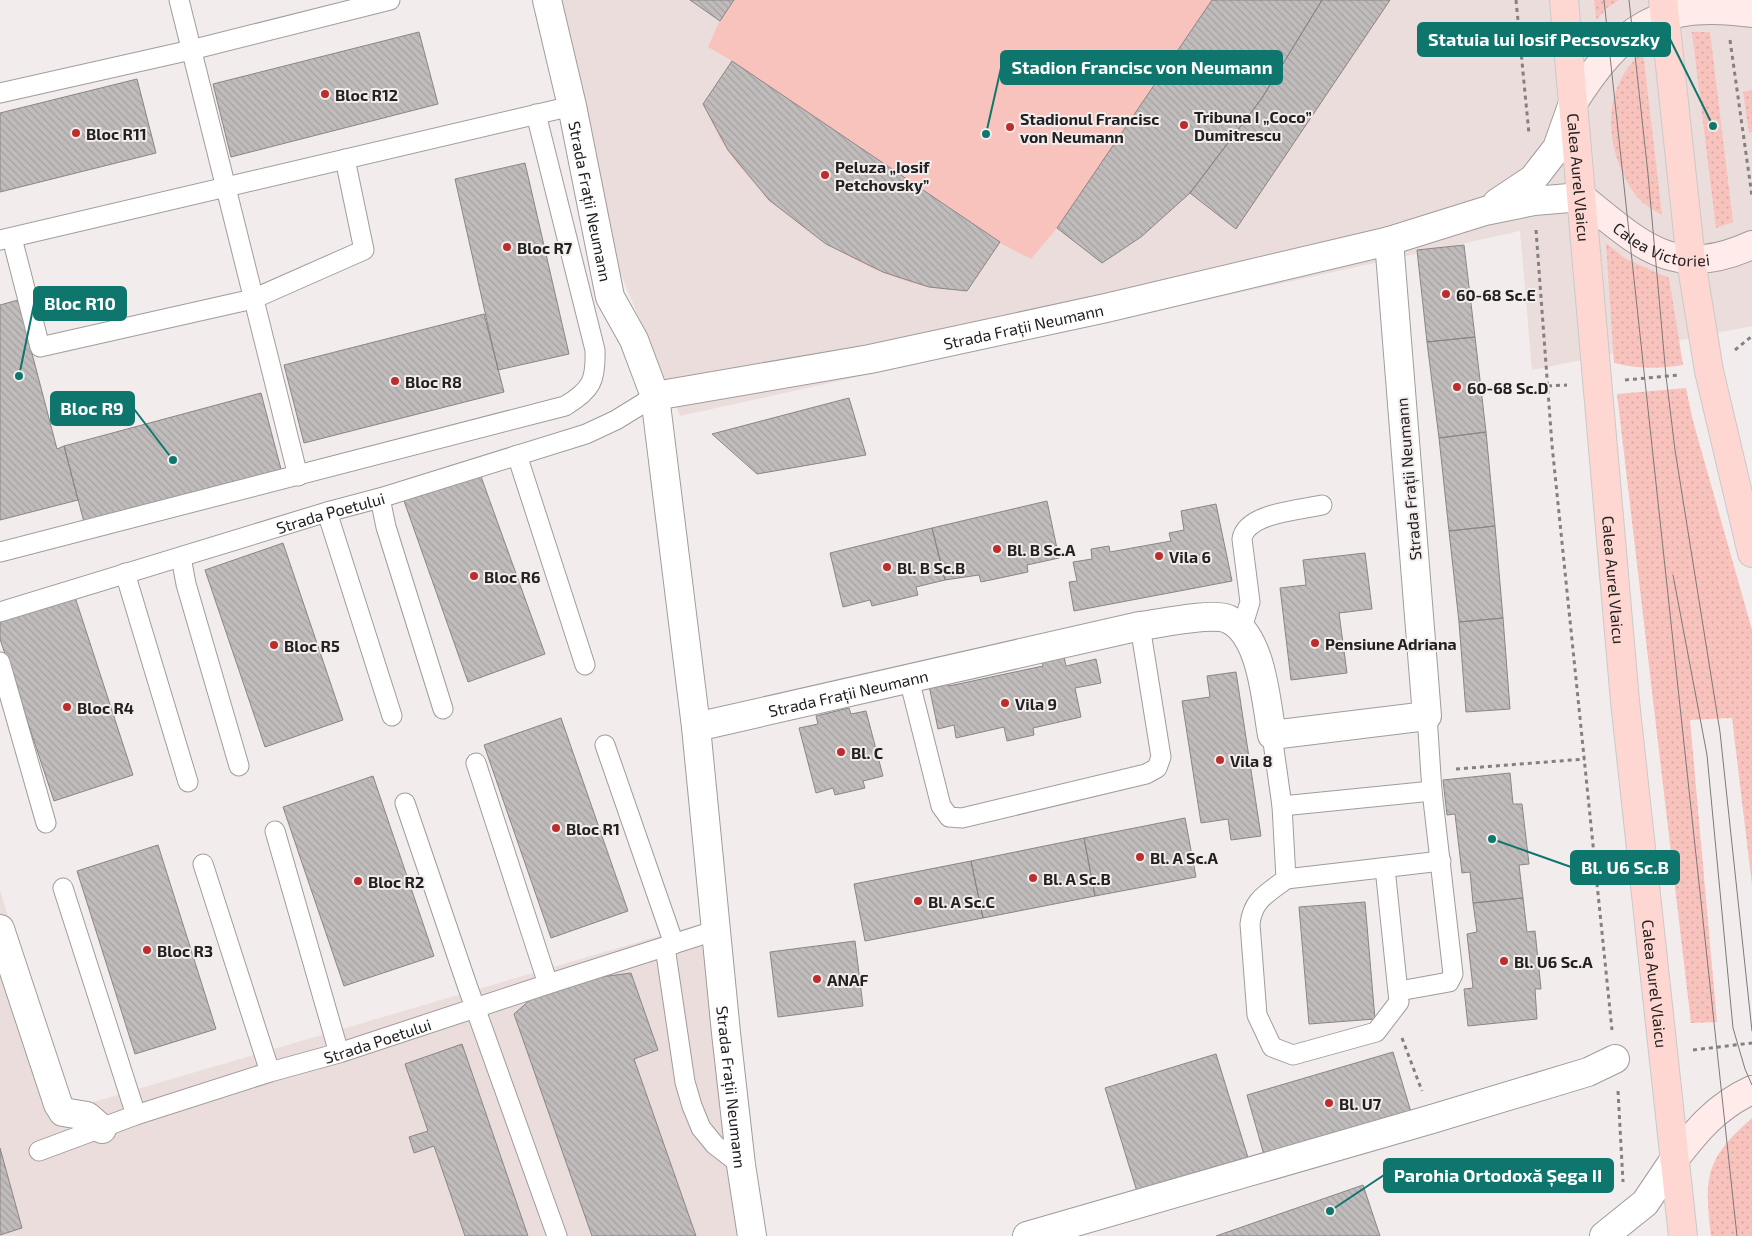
<svg xmlns="http://www.w3.org/2000/svg" width="1752" height="1236" viewBox="0 0 1752 1236" font-family="'Exo 2',sans-serif">
<style>
.built{fill:#ebdddb}
.grass{fill:url(#grass-dots)}
.green{fill:#f9c3bd}
.building{fill:url(#building-back-hatch);stroke:#8b8686}
.lines{fill:none;stroke-linecap:round;stroke-linejoin:round}
.service-casing{stroke:#a19c9c;stroke-width:21}
.pedestrian-casing{stroke:#a19c9c;stroke-width:30}
.minor-casing{stroke:#a19c9c;stroke-width:30}
.tertiary-casing{stroke:#a19c9c;stroke-width:30}
.secondary-casing{stroke:#a19c9c;stroke-width:30}
.primary-casing{stroke:#cac9c9;stroke-width:30}
.path{stroke:#848080;stroke-width:3;stroke-dasharray:4 4;stroke-linecap:butt}
.service{stroke:#fff;stroke-width:19}
.pedestrian{stroke:#fff;stroke-width:28}
.minor{stroke:#fff;stroke-width:28}
.tertiary{stroke:#fff;stroke-width:28}
.secondary{stroke:#ffebe9;stroke-width:28}
.primary{stroke:#fed7d3;stroke-width:28}
.tram{stroke:#7e7a7a;stroke-width:1}
.poi-dot{fill:#bc2d2d;stroke:#f2edec;stroke-width:2}
.labels{text-anchor:middle;dominant-baseline:central;stroke-width:4;stroke-linejoin:round;paint-order:stroke}
.poi-label{font-size:16px;font-weight:bold;fill:#222020;stroke:#f2edec;text-anchor:start}
.street-label{font-size:16px;fill:#222020;stroke:#f2edec}
.leader{fill:none;stroke:#0f766e;stroke-width:2}
.callout-dot{fill:#0f766e;stroke:#f2edec;stroke-width:2}
.callout{fill:#0f766e;stroke:#0f766e;stroke-width:2}
.callout-label{font-size:18px;text-anchor:middle;font-weight:bold;fill:#fff}
</style>
<defs>
<pattern id="grass-dots" width="8" height="8" patternUnits="userSpaceOnUse" patternTransform="scale(1.25)"><rect width="8" height="8" fill="#f9c3bd"/><path d="M2 2h.1M6 6h.1" fill="none" stroke="#d5a7a2" stroke-width="1.8" stroke-linecap="round"/></pattern>
<pattern id="building-back-hatch" width="6" height="6" patternUnits="userSpaceOnUse" patternTransform="scale(1.25)"><rect width="6" height="6" fill="#c0bcbb"/><path d="M-1 5l2 2M0 0l6 6M5-1l2 2" fill="none" stroke="#a5a1a0"/></pattern>
</defs>
<rect width="100%" height="100%" fill="#f2edec"/>
<path class="built" d="M545,0H1752V326L1532,370L1520,231L680,416L601,227Z
M0,890L66,1110L700,924L744,1236H0Z"/>
<path class="grass" d="M1594,0H1619L1608,7L1596,20Z
M1692,32H1710L1733,222L1716,228Z
M1643,52L1662,215C1657,212 1651,209 1646,205C1637,199 1630,187 1625,178C1604,137 1605,83 1643,52Z
M1752,90V132L1749,133L1743,92Z
M1606,243L1626,259L1669,278L1683,365C1659,369 1639,369 1614,363Z
M1686,388L1693,421L1752,630V885L1732,718L1690,720L1717,1022L1691,1023L1617,394Z
M1752,1118V1236H1711C1704,1177 1705,1159 1752,1118Z"/>
<path class="green" d="M690,0H1390L1236,229L1190,193L1141,237L1057,228L1031,259L1000,243L967,291C955,289 942,290 929,287C853,271 773,214 728,151C718,137 711,119 703,104L732,61L708,47L720,20Z"/>
<path class="building" d="M690,0H734L720,21Z
M1212,0H1322L1262,98L1190,193L1141,237L1102,263L1057,228Z
M1322,0H1390L1236,229L1190,193L1262,98Z
M419,32L438,104L231,157L213,84Z
M732,61L1000,242L967,291L929,287L883,272L826,244L769,200L728,150L703,104Z
M137,79L156,153L0,192V113Z
M525,163L569,354L498,370L455,179Z
M1464,245L1475,337L1427,342L1417,250Z
M18,300L57,449L64,446L78,500L0,520V305Z
M484,314L504,392L304,443L284,365Z
M1475,337L1486,432L1439,438L1427,342Z
M261,393L282,473L85,526L64,446Z
M849,398L866,455L757,474L712,434Z
M1486,432L1495,526L1449,531L1439,438Z
M479,471L545,654L468,682L403,498Z
M1047,501L1059,558L1027,565L1028,572L981,582L979,575L945,580L932,528Z
M1216,504L1232,581L1074,611L1069,582L1077,581L1073,562L1092,559L1091,549L1109,546L1110,552L1171,541L1169,533L1184,530L1181,511Z
M1495,526L1503,618L1459,622L1449,531Z
M932,528L945,580L916,587L918,595L872,606L870,600L843,607L830,553Z
M283,543L343,720L265,747L205,570Z
M1365,553L1372,609L1339,613L1347,673L1291,680L1280,588L1306,585L1303,560Z
M74,594L133,775L54,801L0,639V618Z
M1503,618L1510,709L1466,712L1459,622Z
M1063,652L1066,666L1096,659L1101,683L1075,688L1081,717L1033,728L1034,735L1007,741L1004,727L956,738L954,725L938,729L928,681L947,677L949,686L1043,666L1041,656Z
M1236,672L1261,836L1231,840L1228,819L1201,823L1182,701L1210,697L1207,676Z
M849,708L851,714L866,711L883,776L863,781L865,788L835,795L833,788L816,793L799,728L818,724L816,716Z
M561,718L628,911L551,938L484,745Z
M1510,773L1513,804H1522L1529,864L1519,865L1523,898L1473,903L1470,872L1462,873L1455,814L1447,815L1443,780Z
M373,776L434,956L344,986L283,807Z
M1185,818L1196,877L1095,896L1084,838Z
M1084,838L1095,896L983,918L971,861Z
M158,845L216,1029L135,1054L77,871Z
M971,861L983,918L865,941L854,884Z
M1523,898L1527,932L1535,931L1541,989H1535L1537,1019L1468,1026L1464,989L1473,988L1467,934L1477,932L1473,903Z
M1365,902L1375,1019L1309,1024L1299,907Z
M855,941L863,1006L778,1017L770,952Z
M631,973L658,1050L634,1059L696,1236H592L514,1014L548,984Z
M462,1044L528,1236H465L434,1146L414,1153L409,1137L428,1131L405,1064Z
M1393,1052L1411,1112L1264,1155L1247,1095Z
M1216,1054L1250,1164L1139,1198L1105,1088Z
M0,1148L22,1228L0,1235Z
M1363,1185L1380,1236H1216Z"/>
<g class="lines">
<defs>
<g id="service">
<path d="M179,0L298,476"/>
<path d="M0,93L191,50L390,0"/>
<path d="M12,238L40,347L253,299L364,250L345,159"/>
<path d="M0,240L572,106"/>
<path d="M517,455L585,665"/>
<path d="M380,498L386,527L443,709"/>
<path d="M327,512L392,716"/>
<path d="M0,552L565,406C592,390 596,380 595,350L536,114"/>
<path d="M181,557L186,584L239,766"/>
<path d="M125,573L188,782"/>
<path id="s1" d="M0,612L327,512L380,498L586,434L616,420L655,396"/>
<path d="M1242,628L1250,602L1242,539C1246,513 1300,510 1322,505"/>
<path d="M0,662L46,823"/>
<path d="M909,679L941,806L949,817L962,818L1146,774L1157,768L1161,757L1140,626"/>
<path d="M1272,735L1282,806L1286,879C1267,894 1253,899 1250,924L1257,1015L1272,1047L1293,1055L1376,1032L1399,1002L1385,868"/>
<path d="M605,745L674,944"/>
<path d="M476,763L548,984"/>
<path d="M405,803L467,985L557,1236"/>
<path d="M1282,806L1432,791"/>
<path d="M275,831L339,1053"/>
<path d="M203,864L270,1072"/>
<path d="M1286,879L1441,861"/>
<path d="M63,888L136,1115"/>
<path d="M665,947L685,1082L692,1106L701,1128L715,1145L741,1165"/>
<path d="M1399,991L1449,982L1453,974L1432,791L1427,716"/>
<path id="s2" d="M39,1151L136,1115L270,1072L339,1053L548,984L717,930"/>
</g>
<path id="pedestrian" d="M0,929L58,1104L63,1112L87,1116L102,1129
M1027,1236L1432,1119L1588,1072L1615,1059"/>
<g id="minor">
<path id="s3" d="M547,0L572,106L610,297L634,340L655,396L696,727L726,1033L741,1165L752,1236"/>
<path d="M1497,203L1533,179L1557,148L1573,103"/>
<path id="s4" d="M655,396L870,359L1106,308L1389,241L1485,211L1534,201L1581,197"/>
<path id="s5" d="M696,727L1140,626C1159,624 1211,612 1228,619C1262,634 1266,702 1272,735L1427,716L1389,241"/>
</g>
<path id="tertiary" d="M1604,1236L1645,1203L1674,1160"/>
<g id="secondary">
<path d="M1573,103C1621,27 1660,0 1752,13"/>
<path id="s6" d="M1581,197C1640,244 1673,281 1752,245"/>
<path d="M1674,1160C1697,1130 1717,1106 1752,1090"/>
</g>
<g id="primary">
<path id="s7" d="M1564,0L1625,701L1683,1236"/>
<path d="M1663,0L1691,261L1709,371L1752,553"/>
</g>
</defs>
<use href="#service" class="service-casing"/>
<use href="#pedestrian" class="pedestrian-casing"/>
<use href="#minor" class="minor-casing"/>
<use href="#tertiary" class="tertiary-casing"/>
<use href="#secondary" class="secondary-casing"/>
<use href="#primary" class="primary-casing"/>
<path class="path" d="M1516,0L1529,134
M1730,40L1752,196
M1536,230L1552,445L1612,1030
M1735,350L1752,336
M1625,380L1679,375
M1548,386L1567,385
M1456,769L1585,759
M1402,1038L1422,1091
M1693,1050L1752,1043
M1618,1091L1623,1182"/>
<use href="#service" class="service"/>
<use href="#pedestrian" class="pedestrian"/>
<use href="#minor" class="minor"/>
<use href="#tertiary" class="tertiary"/>
<use href="#secondary" class="secondary"/>
<use href="#primary" class="primary"/>
<path class="tram" d="M1604,0L1737,1236
M1629,0L1648,174L1666,376L1675,450L1720,732L1752,1031
M1673,575L1707,755L1733,1028L1745,1069L1752,1085"/>
</g>
<g class="poi-dot">
<circle cx="325" cy="94" r="5"/>
<circle cx="1184" cy="125" r="5"/>
<circle cx="1010" cy="127" r="5"/>
<circle cx="76" cy="133" r="5"/>
<circle cx="825" cy="175" r="5"/>
<circle cx="507" cy="247" r="5"/>
<circle cx="1446" cy="294" r="5"/>
<circle cx="395" cy="381" r="5"/>
<circle cx="1457" cy="387" r="5"/>
<circle cx="997" cy="549" r="5"/>
<circle cx="1159" cy="556" r="5"/>
<circle cx="887" cy="567" r="5"/>
<circle cx="474" cy="576" r="5"/>
<circle cx="1315" cy="643" r="5"/>
<circle cx="274" cy="645" r="5"/>
<circle cx="1005" cy="703" r="5"/>
<circle cx="67" cy="707" r="5"/>
<circle cx="841" cy="752" r="5"/>
<circle cx="1220" cy="760" r="5"/>
<circle cx="556" cy="828" r="5"/>
<circle cx="1140" cy="857" r="5"/>
<circle cx="1033" cy="878" r="5"/>
<circle cx="358" cy="881" r="5"/>
<circle cx="918" cy="901" r="5"/>
<circle cx="147" cy="950" r="5"/>
<circle cx="1504" cy="961" r="5"/>
<circle cx="817" cy="979" r="5"/>
<circle cx="1329" cy="1103" r="5"/>
</g>
<g class="labels">
<g class="poi-label">
<text x="335" y="94">Bloc R12</text>
<text x="1194" y="116">Tribuna I „Coco”<tspan x="1194" dy="18">Dumitrescu</tspan></text>
<text x="1020" y="118">Stadionul Francisc<tspan x="1020" dy="18">von Neumann</tspan></text>
<text x="86" y="133">Bloc R11</text>
<text x="835" y="166">Peluza „Iosif<tspan x="835" dy="18">Petchovsky”</tspan></text>
<text x="517" y="247">Bloc R7</text>
<text x="1456" y="294">60-68 Sc.E</text>
<text x="405" y="381">Bloc R8</text>
<text x="1467" y="387">60-68 Sc.D</text>
<text x="1007" y="549">Bl. B Sc.A</text>
<text x="1169" y="556">Vila 6</text>
<text x="897" y="567">Bl. B Sc.B</text>
<text x="484" y="576">Bloc R6</text>
<text x="1325" y="643">Pensiune Adriana</text>
<text x="284" y="645">Bloc R5</text>
<text x="1015" y="703">Vila 9</text>
<text x="77" y="707">Bloc R4</text>
<text x="851" y="752">Bl. C</text>
<text x="1230" y="760">Vila 8</text>
<text x="566" y="828">Bloc R1</text>
<text x="1150" y="857">Bl. A Sc.A</text>
<text x="1043" y="878">Bl. A Sc.B</text>
<text x="368" y="881">Bloc R2</text>
<text x="928" y="901">Bl. A Sc.C</text>
<text x="157" y="950">Bloc R3</text>
<text x="1514" y="961">Bl. U6 Sc.A</text>
<text x="827" y="979">ANAF</text>
<text x="1339" y="1103">Bl. U7</text>
</g>
<g class="street-label">
<text stroke="none"><textPath href="#s7" startOffset="178">Calea Aurel Vlaicu</textPath></text>
<text stroke="none"><textPath href="#s3" startOffset="206">Strada Frații Neumann</textPath></text>
<text stroke="none"><textPath href="#s6" startOffset="96">Calea Victoriei</textPath></text>
<text stroke="none"><textPath href="#s4" startOffset="375">Strada Frații Neumann</textPath></text>
<text transform="translate(1408 479) rotate(-95)">Strada Frații Neumann</text>
<text stroke="none"><textPath href="#s1" startOffset="345">Strada Poetului</textPath></text>
<text stroke="none"><textPath href="#s7" startOffset="582">Calea Aurel Vlaicu</textPath></text>
<text stroke="none"><textPath href="#s5" startOffset="156">Strada Frații Neumann</textPath></text>
<text stroke="none"><textPath href="#s7" startOffset="988">Calea Aurel Vlaicu</textPath></text>
<text stroke="none"><textPath href="#s2" startOffset="356">Strada Poetului</textPath></text>
<text stroke="none"><textPath href="#s3" startOffset="1108">Strada Frații Neumann</textPath></text>
</g>
</g>
<path class="leader" d="M1713 126L1670 39M986 134L1001 68M19 376L34 304M173 460L134 409M1492 839L1571 867M1330 1211L1384 1175"/>
<g class="callout-dot">
<circle cx="1713" cy="126" r="5"/>
<circle cx="986" cy="134" r="5"/>
<circle cx="19" cy="376" r="5"/>
<circle cx="173" cy="460" r="5"/>
<circle cx="1492" cy="839" r="5"/>
<circle cx="1330" cy="1211" r="5"/>
</g>
<g class="callout">
<rect x="1418" y="23" width="252" height="33" rx="5"/>
<rect x="1001" y="51" width="281" height="33" rx="5"/>
<rect x="34" y="287" width="92" height="33" rx="5"/>
<rect x="51" y="392" width="83" height="33" rx="5"/>
<rect x="1571" y="851" width="108" height="33" rx="5"/>
<rect x="1384" y="1159" width="229" height="33" rx="5"/>
</g>
<g class="callout-label">
<text x="1544" y="46">Statuia lui Iosif Pecsovszky</text>
<text x="1142" y="74">Stadion Francisc von Neumann</text>
<text x="80" y="310">Bloc R10</text>
<text x="92" y="415">Bloc R9</text>
<text x="1625" y="874">Bl. U6 Sc.B</text>
<text x="1498" y="1182">Parohia Ortodoxă Șega II</text>
</g>
</svg>
